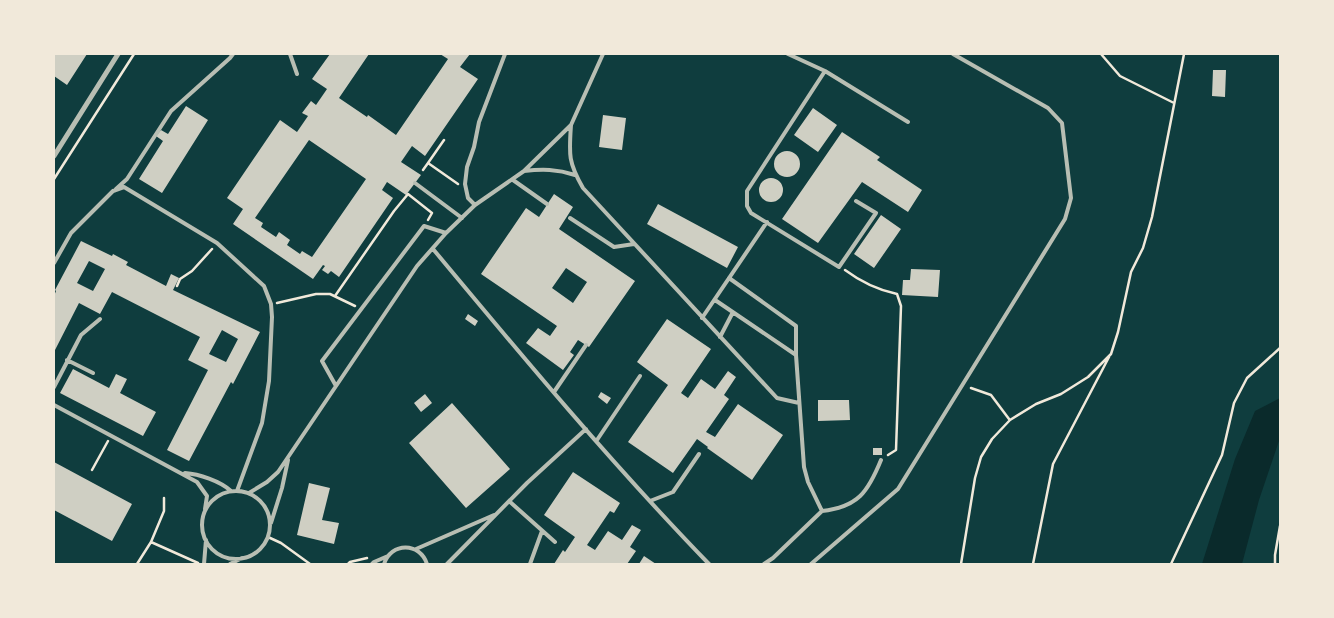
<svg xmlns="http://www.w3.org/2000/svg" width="1334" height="618" viewBox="0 0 1334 618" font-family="Mulish,sans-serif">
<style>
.water{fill:#0a2a2b}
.building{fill:#cfcfc3;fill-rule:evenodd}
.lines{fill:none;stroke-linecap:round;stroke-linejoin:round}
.path{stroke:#f1e9da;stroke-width:2.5}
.service{stroke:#b8beb3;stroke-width:4}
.minor{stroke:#b8beb3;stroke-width:5}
</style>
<rect width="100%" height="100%" fill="#0f3d3e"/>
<path class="water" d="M1280,398V438L1259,500L1242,564H1202L1235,459L1255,411Z"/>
<path class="building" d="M54,54H87L67,85L54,76Z
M330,54H369L339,98L367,117L368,115L396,135L448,59L440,54H470L460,67L478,79L425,156L412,146L401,162L421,175L406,195L387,182L382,190L393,198L339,277L331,271L328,274L322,270L325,266L323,265L313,279L233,224L243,209L227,198L280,120L297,132L308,116L302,113L311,101L316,105L327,89L312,79ZM309,140L366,179L312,257L302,251L300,254L287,245L290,240L279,232L276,237L261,227L263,223L255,218Z
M1213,70H1226L1225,97L1212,96Z
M186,106L208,120L162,193L139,179L163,141L156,136L161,130L168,134Z
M813,108L837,125L818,152L794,135Z
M603,115L626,118L622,150L599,147Z
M842,132L880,157L877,160L922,190L908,212L862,182L818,243L782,219Z
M774 164a13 13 0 1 1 26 0a13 13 0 1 1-26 0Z
M759 190a12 12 0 1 1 24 0a12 12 0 1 1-24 0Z
M554,194L573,207L559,229L635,281L589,347L578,340L570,352L574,355L563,370L526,343L538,328L550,336L557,326L481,274L526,208L539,217ZM566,268L587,282L573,303L552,288Z
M658,204L738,247L727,268L647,224Z
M881,215L901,229L874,268L854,254Z
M81,241L112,256L113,254L128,262L126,265L166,286L171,274L179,278L173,290L260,332L233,384L231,382L189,461L167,450L208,370L188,360L200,337L112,292L100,314L79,303L54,352V296L56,291L55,290ZM89,261L105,269L93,291L77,283ZM222,330L238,339L226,362L209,354Z
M911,269L940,270L938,297L902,295L903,280H910Z
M468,314L478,321L475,326L465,319Z
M667,319L711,349L681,393L688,398L701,379L715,389L728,371L736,377L724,395L729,399L706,432L715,437L738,404L783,435L752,480L707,448L708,447L697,439L673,473L628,442L668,385L637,362Z
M73,369L109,388L116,374L127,379L120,393L156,412L143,436L60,393Z
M601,392L611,398L607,404L598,397Z
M425,394L432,403L421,412L414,403Z
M818,400H849L850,420L818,421Z
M452,403L510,469L466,508L409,443Z
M873,448H882V455H873Z
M54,462L132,504L112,541L54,510Z
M573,472L620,503L614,513L610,511L587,545L595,550L608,531L622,540L632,525L641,530L630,547L636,551L627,564H554L563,550L565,552L575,537L544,515Z
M309,483L330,488L322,520L339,523L334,544L297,535Z
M644,556L656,564H639Z"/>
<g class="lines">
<path class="path" d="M1101,54L1120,76L1174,103
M444,140L428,163L458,184
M423,170L428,163
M54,179L134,54
M845,270C861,282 878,290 897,294L901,306L896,450L888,455
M177,286L180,279L192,271L212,249
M335,296L394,211L408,194L432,213L428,220
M277,303L316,294H330L355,306
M971,388L991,395L1009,419
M92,470L108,441
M268,537L281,543L310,564
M151,542L198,563
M137,564L151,542L164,511V498
M348,564L350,562L367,558
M961,564L975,478L981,457L992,439L1010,420L1036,404L1061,394L1088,377L1111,354L1118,332L1131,272L1143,248L1152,217L1184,54
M1033,564L1053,464L1109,357
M1171,564L1222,455L1234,403L1247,378L1280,348
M1275,564V555L1280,526"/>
<path class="service" d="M290,54L297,74
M788,54L825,71L747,191V206L751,213L839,267L876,213L856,201
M825,71L908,122
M571,125C569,154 568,162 583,188L777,398L799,403
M524,171C542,169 557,169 575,175
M513,180L547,204
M415,183L462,218
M116,189L127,179L171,111L230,58L233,54
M475,205L468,198L465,184L467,167L474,147L479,122L505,54
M570,218L614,247L634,244
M433,249C522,356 612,464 709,564
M54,263L71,233L113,191L124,187L217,243L264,286L271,304L272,317L269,381L262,423L237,491
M729,278L796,326V355L804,467L808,482L822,511L773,558L764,564
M715,300L796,355
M702,318L767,222
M720,337L733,312
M67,360L93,373
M336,386L322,361L424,226L446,233
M54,387L81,335L100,319
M554,392L586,345
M54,405L197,482L207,496L205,509
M597,440L640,376
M185,473C199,474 220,481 231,491
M202 525a34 34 0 1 1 68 0a34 34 0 1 1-68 0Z
M249,493L267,482L278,472L417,266L446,233L475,205L524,171L571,125L603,54
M509,501L555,542
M650,501L673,492L699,454
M822,511C858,507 868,492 881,460
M271,523L282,488L288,460
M416,549L494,515
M204,564L206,540
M230,564L242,558
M372,564L374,562L388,556
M384,564C391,542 420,542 427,564
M447,564L527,483L586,429
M530,564L542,531
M811,564L898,489L1065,219L1071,198L1062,123L1048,108L953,54"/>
<path class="minor" d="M54,156L118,54"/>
</g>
<rect width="1334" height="618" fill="none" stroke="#f1e9da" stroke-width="110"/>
</svg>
